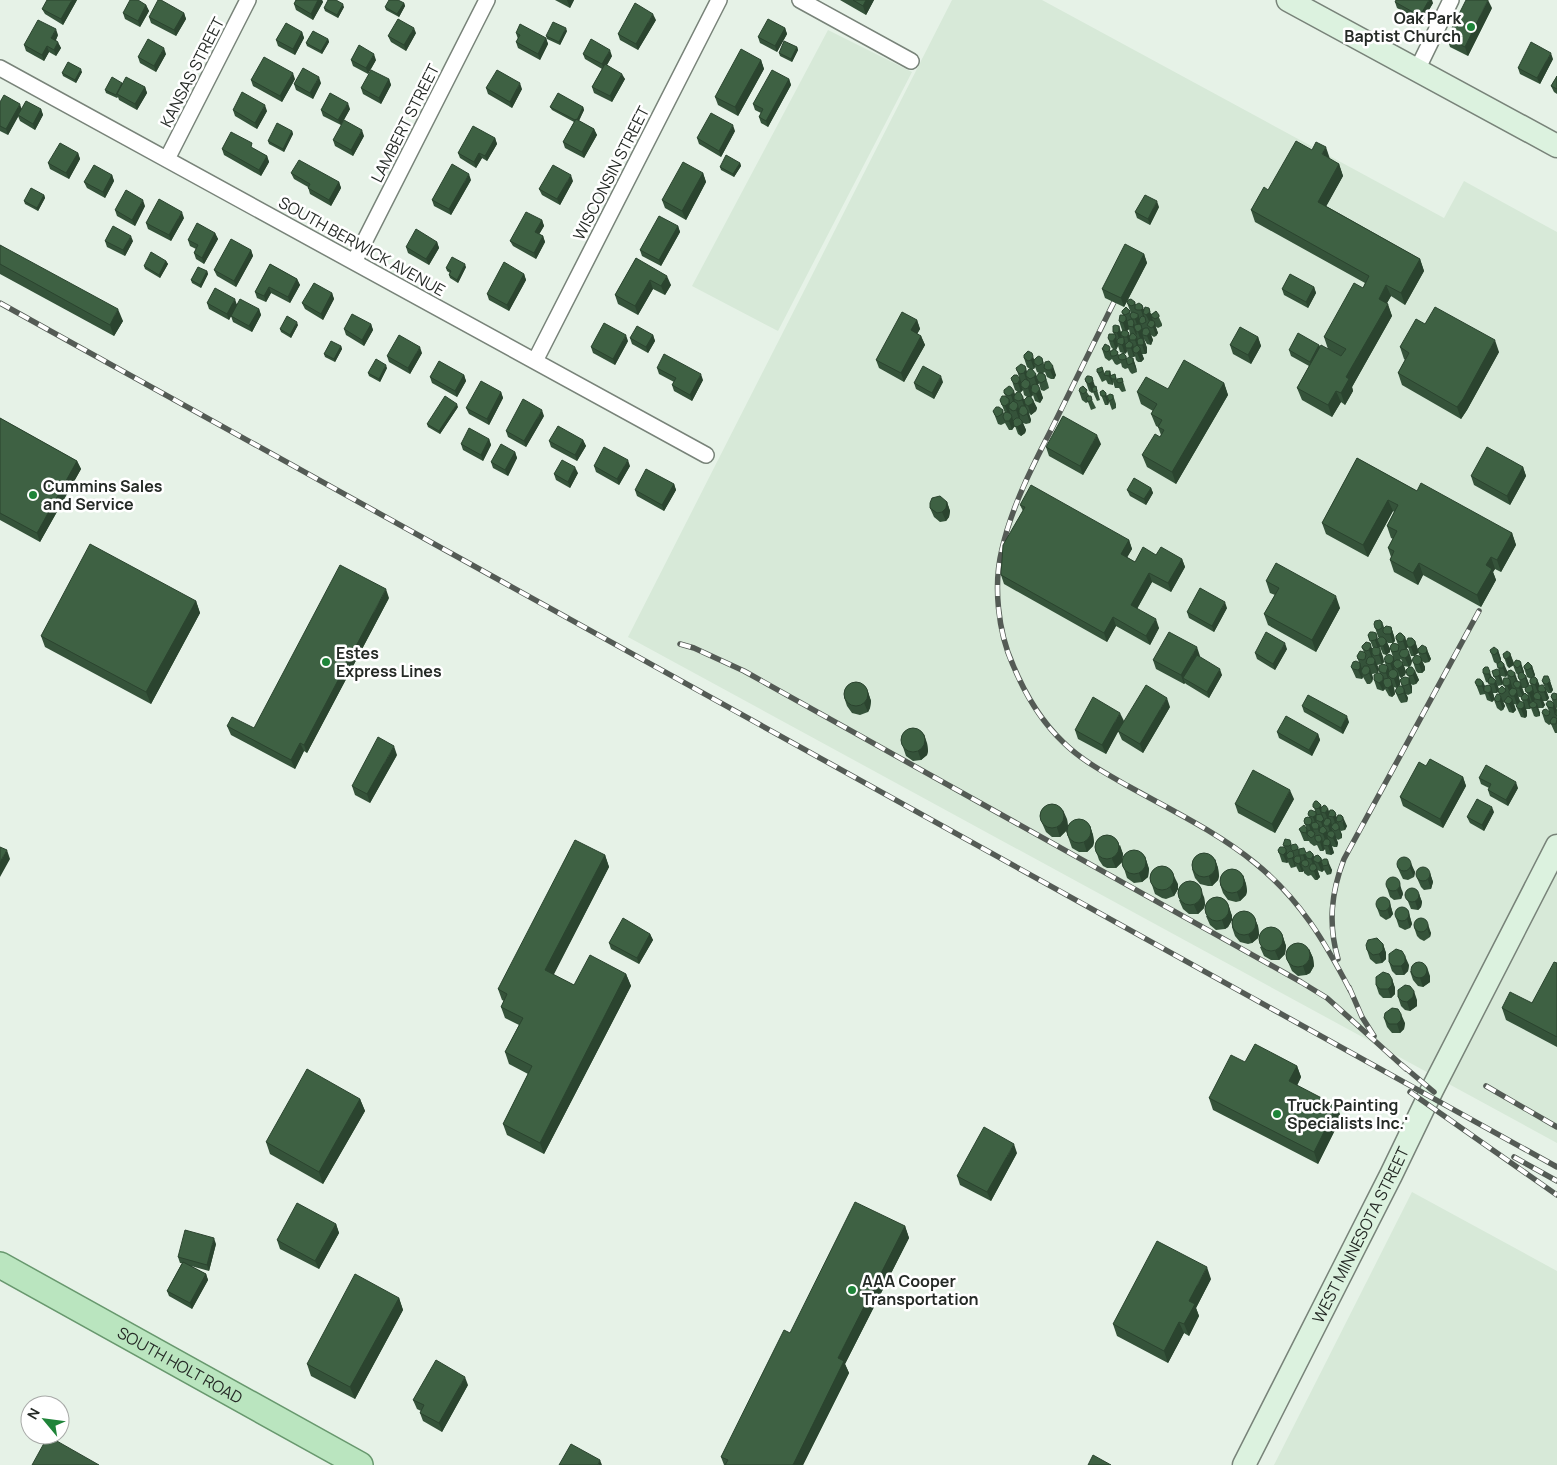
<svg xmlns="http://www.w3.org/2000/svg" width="1557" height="1465" viewBox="0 0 1557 1465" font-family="Manrope,sans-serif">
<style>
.built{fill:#d7e9d8}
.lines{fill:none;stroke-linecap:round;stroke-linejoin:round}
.street-casing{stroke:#788379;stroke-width:18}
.secondary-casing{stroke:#788379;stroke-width:25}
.primary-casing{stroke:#68986e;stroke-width:28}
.street{stroke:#fff;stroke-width:15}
.secondary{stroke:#dcf2df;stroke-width:22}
.primary{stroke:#bae5bf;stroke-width:25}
.rail-casing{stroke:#545b55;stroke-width:5.5}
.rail{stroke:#fff;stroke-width:4;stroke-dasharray:11;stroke-linecap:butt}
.wall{fill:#35533a;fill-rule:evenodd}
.shaded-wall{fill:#2b442f}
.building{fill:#3e6143;stroke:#2b442f}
.poi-dot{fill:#1f8439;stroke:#fff;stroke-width:2}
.labels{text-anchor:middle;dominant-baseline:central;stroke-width:5;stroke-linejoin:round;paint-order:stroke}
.poi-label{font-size:16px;font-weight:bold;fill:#252a26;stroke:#fff;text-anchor:start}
.street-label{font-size:16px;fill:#252a26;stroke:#fff}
</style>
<rect width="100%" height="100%" fill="#e6f2e7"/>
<path class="built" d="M952,0H1042L1444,218L1464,181L1557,232V1143L628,637Z
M828,30L912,72L778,331L692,286Z
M1412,1192L1557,1271V1465H1274Z"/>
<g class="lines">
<defs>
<path id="street" d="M800,0L911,61
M0,68L706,455
M1417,70L1451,0
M167,159L248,0
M354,262L487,0
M535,361L719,0"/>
<g id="secondary">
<path d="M1288,0L1557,146"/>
<path id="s1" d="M1244,1465L1391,1175L1432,1090L1557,846"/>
</g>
<g id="primary">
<path id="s2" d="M0,1265L360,1465"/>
</g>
</defs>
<use href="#street" class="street-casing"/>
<use href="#secondary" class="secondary-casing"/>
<use href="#primary" class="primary-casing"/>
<use href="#street" class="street"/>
<use href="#secondary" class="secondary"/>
<use href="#primary" class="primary"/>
<defs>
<path id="rail" d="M1114,302C1093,344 1073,386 1052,428C1032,467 1012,506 1002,549C993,585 998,632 1013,665C1025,694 1040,720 1063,742C1081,760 1105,773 1128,786C1171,810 1217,832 1255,863C1300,899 1325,942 1351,992
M0,303L1557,1167
M680,644L694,648L744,671L1301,982L1327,998L1345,1014L1406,1069
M1338,959C1328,924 1331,893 1344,859L1479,611
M1349,987L1362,1017L1374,1036
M1402,1065L1434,1092
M1486,1086L1557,1127
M1410,1092L1557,1195
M1514,1157L1557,1181"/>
</defs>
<use href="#rail" class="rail-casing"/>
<use href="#rail" class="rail"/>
</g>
<path class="wall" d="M77,0L63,25L45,14L42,9Z
M296,0H322L323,2L313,20L296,10L294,4Z
M555,0H574L570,8Z
M840,0H874L866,15Z
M1395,2L1433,3L1422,22L1397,8Z
M404,3L405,6L399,17L386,10L385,7Z
M146,5L149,11L140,27L125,19L123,13Z
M344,7L338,18L325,11L324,8Z
M1492,8L1468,56L1450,47L1447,38Z
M184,13L186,19L176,36L151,23L149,17Z
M656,20L638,50L620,40L618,34Z
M785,28L787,34L777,52L760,43L758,37Z
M567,31L560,45L547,39L546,36Z
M302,32L304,38L295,55L278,46L276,40Z
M416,33L406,51L391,42L388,36Z
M516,33L546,38L548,44L540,60L518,48L516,42L518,39Z
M58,35L56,40L61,48L56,56L49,52L44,61L26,51L24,45Z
M328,39L329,42L322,54L307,46L306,43Z
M797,47L798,50L792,62L780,56L779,53Z
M166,54L156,72L140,63L138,57Z
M583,54L612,56L607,65L625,79L612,102L594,93L592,87L602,69L585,59Z
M1553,59L1540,84L1520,74L1518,68Z
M351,60H376L368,74L353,66Z
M761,60L764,69L738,116L718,105L715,97Z
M82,72L76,83L63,76L62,73Z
M1557,76V94L1554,92L1551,86Z
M295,79L282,102L253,86L251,80Z
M389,79L391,85L381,104L363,94L361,88Z
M789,79L791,85L768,127L761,123L759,117L761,113L755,110L753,104Z
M123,83L145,87L147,93L137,110L119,100L118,97L117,98L106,93L105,90Z
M321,83L313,99L296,90L294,84Z
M486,88L522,89L512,108L488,94Z
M0,102L22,109H41L43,115L35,130L20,121L18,116L8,135L0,131Z
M550,107H583L584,110L579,121L594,129L597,135L584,158L565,148L563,142L574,122L552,110Z
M350,109L341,125L323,116L321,110Z
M233,110L267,111L257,129L235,116Z
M292,131L293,134L284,152L269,144L268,141Z
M735,131L721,157L699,144L697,138Z
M364,136L353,156L335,146L333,140Z
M495,138L497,144L487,161L482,158L476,168L460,158L458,153Z
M222,149H254L267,156L269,162L261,176L224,155Z
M1312,150L1339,164L1343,176L1326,206L1420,259L1424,271L1405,305L1391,296L1387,303L1392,316L1352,387L1353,391L1345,405L1341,402L1332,417L1302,400L1297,388L1309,366L1291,356L1289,350L1319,345L1320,347L1341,356L1328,349L1324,337L1363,288L1365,283L1255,222L1251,210L1268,190Z
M78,153L80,159L69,179L50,169L48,163Z
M740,163L741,166L734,177L721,170L720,167Z
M291,173L339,182L341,188L331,206L310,194L308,187L294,179Z
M703,173L706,182L686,220L665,208L662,200Z
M112,175L114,181L105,198L87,188L84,182Z
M471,180L451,215L434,206L432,200Z
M573,181L560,205L542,195L539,189Z
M44,195L45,198L38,211L25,204L24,201Z
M145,206L135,226L117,216L115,210Z
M1159,207L1150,225L1137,218L1135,212Z
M184,218L171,241L148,229L146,223Z
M542,220L544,226L539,234L543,236L545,242L536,259L513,246L510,241Z
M678,226L680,232L661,266L642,256L640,250Z
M215,233L218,239L204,264L196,259L194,253L196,249L190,246L188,240Z
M105,241H133L125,256L107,247Z
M437,242L439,248L429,265L408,253L406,247Z
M0,245L123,321L114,336L0,274Z
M251,250L253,256L236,287L217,276L214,270Z
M1144,254L1147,263L1124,307L1105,298L1102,289Z
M636,258L671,285L665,295L653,289L638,315L618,304L615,295Z
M166,261L168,264L160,278L145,269L144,266Z
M270,264L297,279L300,285L290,303L271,293L266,302L257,298L255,292Z
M466,267L458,283L450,278L449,275L450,273L447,271L446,268Z
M207,271L208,274L201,288L192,283L191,280Z
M524,274L526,280L509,311L489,300L487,294Z
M1314,287L1316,293L1308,308L1284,295L1282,289Z
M332,293L334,299L323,320L305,309L302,303Z
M1135,302L1136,305L1152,314L1156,311L1162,324V326L1158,328L1155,326L1158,333L1156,336L1154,337L1151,335L1153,340L1151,345L1147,344L1144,339L1147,348V353L1145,354H1142L1144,359L1141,362H1138L1136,360L1135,356L1134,357H1129L1127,351L1125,354L1123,353L1126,356L1127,359L1133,358L1136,367L1137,372L1132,374L1130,372L1128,368L1125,369L1122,367L1121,363L1117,365L1115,364L1112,359L1109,361L1105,358L1102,349L1105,344L1111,351L1113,349L1111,347L1108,338L1114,334L1113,332L1119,326L1121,332L1123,330H1122L1119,321L1123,315L1122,311H1130L1131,314V313L1127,303ZM1129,329L1130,334L1129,336L1127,331ZM1118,346L1120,352L1123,353L1119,355L1116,350Z
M207,303L237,304L259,309L261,315L252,332L233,322L231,316L229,320L209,309Z
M917,320L920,329L917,334L921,336L925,345L904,382L879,368L876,360Z
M371,324L373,330L364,346L346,335L344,329Z
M1425,324L1499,352L1467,410L1461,419L1402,385L1398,373L1405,360L1404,359L1400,347Z
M298,325L291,338L281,332L280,329Z
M653,335L655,341L648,353L632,344L630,338Z
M1258,337L1261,346L1251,364L1233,354L1230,345Z
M628,341L615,365L593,353L591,347Z
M341,346L342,349L335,362L325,357L324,354Z
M422,353L410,374L389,362L387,356Z
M1024,358L1034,359L1042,358L1044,364L1056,375L1054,379H1051L1047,377L1045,372L1043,373L1045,375L1048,384L1049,388L1044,391L1041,390L1039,383L1038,385L1043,398L1040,403L1035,401L1033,395L1031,397L1037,408L1036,411L1031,415L1029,413L1031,420L1030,423L1026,424L1023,423L1026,430L1025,433L1021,436L1018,434L1015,426L1012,430H1009L1005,423L1001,425L998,424L993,411L1003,410L1004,414L1005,413L1000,400L1006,397L1004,393L1015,394L1018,392L1015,390L1012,381L1019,377L1017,371L1025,366L1027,372L1030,369L1027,367ZM1035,367L1037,372L1039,373L1037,377L1032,369H1034ZM1023,390L1024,395L1027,397L1024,400L1020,392H1021Z
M1102,367L1105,374L1110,371L1111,375L1115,374L1117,380L1122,378L1126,391L1122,392L1121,391L1119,388H1115L1113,382V385L1108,384L1106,380L1102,382L1097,372Z
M387,368L380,382L369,376L368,373Z
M657,368L703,380L692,401L674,391L672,385L674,382L659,374Z
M464,375L466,381L457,397L432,383L430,377Z
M1085,379L1095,386H1096L1100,400L1097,401L1093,392L1092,393L1089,391Z
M943,382L934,399L916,389L914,383Z
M1224,383L1228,395L1176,484L1147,467L1142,455L1160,437L1161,435L1158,427L1156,426L1151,414L1153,411L1141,404L1137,392Z
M1083,386L1092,400L1096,408L1091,410L1088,402L1086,403L1082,400L1079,391Z
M1103,390L1109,402L1108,405H1105L1100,392Z
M501,392L503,398L489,425L469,414L466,408Z
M1113,395L1116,404V408L1112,410L1107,396Z
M458,407L440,434L428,427L427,424Z
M544,416L526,447L508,437L506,431Z
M0,418L77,461L81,469L40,542L0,520Z
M489,439L491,445L483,461L463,450L461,444Z
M583,440L586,446L577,461L551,447L549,441Z
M1101,444L1083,475L1049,456L1046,447Z
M515,452L517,458L508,476L493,468L491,462Z
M1357,458L1417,491L1512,533L1516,545L1501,572L1495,569L1493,572L1496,580L1481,607L1423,575L1418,585L1394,572L1390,560L1391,557L1388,548L1393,539L1391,538L1387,526L1394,512L1393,511L1368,557L1326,534L1322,523Z
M594,466H630L619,485L596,472Z
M1523,467L1526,476L1510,505L1474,485L1471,476Z
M578,473L570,488L556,480L554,474Z
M674,484L676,490L664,511L637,496L635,490Z
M1151,488L1153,493L1146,505L1130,496L1127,490Z
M947,502L950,511L949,517L946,521L940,522L934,517L930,508Z
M1020,505L1129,540L1132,549L1127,557L1135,562L1156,555L1182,559L1185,567L1171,592L1152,582L1137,609L1159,628L1150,645L1116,626L1107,642L1004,584L1001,575L1023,511Z
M1266,581L1340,608L1316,652L1268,625L1264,614L1275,595L1270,593Z
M389,598L307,753L304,751L295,769L231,735L227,726L254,728Z
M196,601L200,613L151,704L45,647L41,636Z
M1227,608L1214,632L1189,618L1187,612Z
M1382,622L1384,627H1391L1394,636L1395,641L1393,643H1388L1387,642L1390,649V652L1386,655L1383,654L1380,647L1379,648L1383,657L1384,662L1382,664L1386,665L1384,661L1393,657L1390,648L1398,645L1396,639L1405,637L1406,641H1415L1418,650V653L1415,656L1420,657L1418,652L1426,647L1431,659L1429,662L1425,663L1422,661L1425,667V670L1422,673H1418L1416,671L1413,662L1414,656H1411L1408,647L1406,649L1412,661L1411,665L1409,667L1404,666L1401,659L1400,660L1403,663L1406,672L1405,675L1401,678L1399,676L1400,685L1399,686H1402L1400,680L1409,678L1406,670L1415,671L1419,680L1416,684L1413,685L1411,684L1412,687V693L1408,695L1406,694L1408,698L1407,702L1401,703L1399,700L1395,691L1397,688L1394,687L1395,694L1392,697L1389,696L1385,689L1383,691L1377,689L1374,680L1380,674L1379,671L1382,664L1377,665L1379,669L1378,673L1372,674L1373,678L1372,682L1370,684H1367L1363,677L1362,679L1356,678L1351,667L1359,663L1357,656L1364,652L1362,648L1370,643L1372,649L1373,648L1368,635L1376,633L1378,639L1379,638L1378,637L1374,624Z
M1287,649L1275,670L1257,659L1255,653Z
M1498,650L1501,659V661L1507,672L1511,670L1518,681L1520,682L1518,675L1516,673L1513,665L1509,668L1507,666L1503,654L1510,653L1514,663L1520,661L1524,672V674L1526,676L1529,684L1528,686H1531L1530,680L1531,679L1527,677L1524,668L1532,666L1535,675L1534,677L1537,679L1540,686L1545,688L1542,681H1550L1553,690L1551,693H1548L1546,690L1549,698L1547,701H1543L1545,705L1543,708H1538L1540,713V716L1536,717L1534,716L1531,708L1530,709H1526L1527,712V716L1525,718L1521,717L1516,706L1517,705L1514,704L1516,710L1513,713L1509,712L1505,703L1503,702L1505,706L1503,710L1501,711L1497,708L1494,700L1492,702L1487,700L1485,694L1480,695L1475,682H1483L1485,686H1490L1489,683L1486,682L1483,673L1485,667L1492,677L1496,681L1499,689L1505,688L1503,683L1502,685L1498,686L1492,671L1499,670L1497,664L1494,662L1491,653ZM1507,675L1508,679L1503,682L1501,676L1506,677ZM1522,688H1525L1528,696L1524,694V693ZM1498,691L1500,696L1494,698L1493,693H1497ZM1518,696L1519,697H1521L1523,703L1520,701Z
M1200,656L1199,657L1222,675L1209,698L1186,684L1185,683L1184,684L1156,669L1153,660Z
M868,692L871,701L870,708L868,712L860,715L852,713L847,706L844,697Z
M1557,694V709L1556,707L1557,710V733H1555L1551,724L1549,725L1545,722L1542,713L1549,711L1546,704L1553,703L1551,697Z
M1302,706L1349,722L1343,734L1304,712Z
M1170,707L1143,753L1122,740L1118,731L1106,754L1078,739L1075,730L1124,721Z
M1277,732L1318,734L1320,740L1312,756L1279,738Z
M927,743L928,751L927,755L921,760L913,761L906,756L903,747Z
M397,755L370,803L355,795L352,786Z
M1426,766L1463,777L1466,786L1443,828L1403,806L1400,797Z
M1479,778L1518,788L1508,806L1490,796L1488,790L1489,788L1481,784Z
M1294,799L1275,833L1238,813L1235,804Z
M1313,804L1321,805V807L1328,809L1329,812L1337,817L1347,826L1345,830L1341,831L1340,830L1342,835V838L1338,840L1336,838L1338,843L1337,847H1334L1332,846L1334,853L1331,855L1326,854L1325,849L1323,851H1320L1317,845L1314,846L1310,843L1309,841H1304L1299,829L1306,827L1304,822L1310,818L1308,814L1315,811Z
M1494,812L1484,831L1470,823L1467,817Z
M1067,819L1068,827L1090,826L1093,835L1094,842L1093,846L1087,852H1079L1072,848L1066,831L1060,837H1052L1046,832L1042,823Z
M1118,842L1123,854L1122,861L1145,856L1149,869L1148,877L1142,882L1134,883L1127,878L1122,862L1116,868H1107L1103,866L1099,860L1096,851Z
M1283,845H1291L1306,853L1313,854L1314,857L1321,858L1322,861L1324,859L1332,870L1331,874L1327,875L1324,870L1322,872L1317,870L1320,877L1317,880H1315L1311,875L1308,876L1304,873V871L1302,872H1299L1296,866L1295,867L1291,868L1288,862L1287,863L1282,862L1278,850L1284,847Z
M605,855L609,867L553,975L574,985L626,974L631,986L544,1154L507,1135L503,1124L528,1074L509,1064L505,1052L519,1025L505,1018L501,1007L504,1001L502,1000L498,989Z
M1405,857L1415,872L1414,877L1408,880L1403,879L1401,875L1397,866Z
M1215,859L1218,868L1219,876L1218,880L1212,886H1208L1200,884L1195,878L1192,869Z
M1430,873L1433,882L1431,889L1424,890L1421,887L1417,878Z
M1243,875L1246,884L1247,891L1246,895L1240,901L1236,902L1228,900L1223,893L1220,884Z
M1178,884V889L1174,896L1166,899L1162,898L1155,894L1152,885Z
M1387,888L1402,890L1403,894L1401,899L1394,900L1390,897Z
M1405,894H1419L1422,902L1421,907L1418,910L1411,909Z
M1204,897L1205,904L1204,908L1198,914H1189L1183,909L1179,900Z
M1389,900L1393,914L1390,918L1386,920L1380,916L1377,908Z
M1229,907L1232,916V919L1254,917L1258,926L1259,934L1258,938L1252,943L1248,944L1240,942L1235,936L1232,927V920L1228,927L1225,929L1216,930L1210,925L1206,916Z
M1408,910L1412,924L1410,928L1405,930L1399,927L1396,918Z
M1419,918L1431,933L1430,937L1424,941L1420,939L1417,936L1414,927Z
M650,934L653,940L639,964L611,949L609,943Z
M1282,934L1286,946L1285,954L1279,960H1271L1264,956L1260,947Z
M1383,944L1386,953V959L1382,963L1376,964L1370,959L1367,950Z
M1309,949L1313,958L1314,966L1310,973L1306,975L1298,976L1292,971L1288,962Z
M1389,962L1409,965L1408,971L1404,975H1396L1392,971Z
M1557,963V1047L1506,1020L1502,1008L1532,1003Z
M1410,971L1430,976V982L1423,987L1418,986L1413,980Z
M1392,979L1395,988V994L1391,998H1383L1379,994L1376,985Z
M1398,997L1417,1000V1006L1410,1011L1405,1010L1401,1006Z
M1384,1018L1405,1023L1404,1029L1400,1033H1392L1387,1027Z
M1245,1062L1297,1066L1301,1077L1297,1086L1337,1106L1341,1118L1318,1164L1213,1110L1209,1098Z
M360,1099L365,1111L323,1184L270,1154L266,1142Z
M1017,1153L991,1201L960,1185L957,1176Z
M336,1224L339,1233L319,1269L280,1249L277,1240Z
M905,1226L909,1238L845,1364L849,1373L803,1465H724L721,1457L790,1333Z
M216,1244L209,1271L191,1266L206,1274L208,1280L192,1309L169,1296L167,1291L182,1263H180L178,1257Z
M1211,1279L1196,1308L1199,1316L1189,1336L1184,1333L1168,1363L1117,1336L1113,1324Z
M399,1298L403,1310L355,1399L311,1376L307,1364Z
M468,1385L442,1432L423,1421L420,1413L421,1411L417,1409L413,1400Z"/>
<path class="shaded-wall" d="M72,0H77L63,25L61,19Z
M318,0H322L323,2L313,20L311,14Z
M567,0H574L570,8Z
M866,0H874L866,15L863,6Z
M1429,0H1432L1433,3L1422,22L1420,16Z
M1488,0L1492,8L1468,56L1465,47Z
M404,3L405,6L399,17L397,14Z
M343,4L344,7L338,18L337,15Z
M146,5L149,11L140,27L138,21Z
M184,13L186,19L176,36L174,30Z
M653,14L656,20L638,50L636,44Z
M414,28L416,33L406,51L404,45Z
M566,28L567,31L560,45L559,42Z
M785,28L787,34L777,52L775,46Z
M56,29L58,35L54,44L51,38Z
M302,32L304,38L295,55L293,49Z
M546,38L548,44L540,60L538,54Z
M328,39L329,42L322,54L321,51Z
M58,42L61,48L56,56L54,50Z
M47,46L49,52L44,61L42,55Z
M797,47L798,50L792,62L791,59Z
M164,48L166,54L156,72L154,66Z
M610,50L612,56L604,70L602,64Z
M1551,53L1553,59L1540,84L1537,78Z
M374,54L376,60L368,74L366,68Z
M761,60L764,69L738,116L735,107Z
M81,69L82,72L76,83L75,80Z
M293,73L295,79L282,102L280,96Z
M622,74L625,79L612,102L610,96Z
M319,77L321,83L313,99L310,93Z
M389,79L391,85L381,104L379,98Z
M789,79L791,85L768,127L766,121Z
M520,83L522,89L512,108L510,102Z
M145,87L147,93L137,110L135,104Z
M348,103L350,109L341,125L338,120Z
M20,104L22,110L8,135L6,129Z
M265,105L267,111L257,129L255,123Z
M583,107L584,110L577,124L576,121Z
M41,109L43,115L35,130L33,124Z
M733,125L735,131L721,157L719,151Z
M594,129L597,135L584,158L582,152Z
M362,130L364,136L353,156L351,150Z
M292,131L293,134L284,152L283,149Z
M495,138L497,144L487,161L485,156Z
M1326,147L1330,159L1322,154Z
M78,153L80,159L69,179L66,173Z
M479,153L482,158L476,168L474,162Z
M267,156L269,162L261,176L259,170Z
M740,163L741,166L734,177L733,174Z
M1339,164L1343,176L1322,214L1318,202Z
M703,173L706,182L686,220L682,211Z
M469,174L471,180L451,215L449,209Z
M112,175L114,181L105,198L103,192Z
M571,175L573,181L560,205L557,199Z
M339,182L341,188L331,206L329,200Z
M44,195L45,198L38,211L37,208Z
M143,200L145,206L135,226L132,220Z
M1157,201L1159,207L1150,225L1148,219Z
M182,212L184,218L171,241L169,235Z
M542,220L544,226L537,238L535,232Z
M678,226L680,232L661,266L659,260Z
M215,233L218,239L204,264L202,258Z
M131,236L133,241L125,256L123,250Z
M543,236L545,242L536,259L534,253Z
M437,242L439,248L429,265L426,259Z
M251,250L253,256L236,287L234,281Z
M1144,254L1147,263L1124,307L1121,298Z
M1420,259L1424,271L1405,305L1401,293Z
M166,261L168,264L160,278L159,275Z
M465,264L466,267L458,283L457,280Z
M207,271L208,274L201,288L200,285Z
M524,274L526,280L509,311L507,305Z
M667,276L671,285L665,295L661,286Z
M297,279L300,285L290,303L288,297Z
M650,280L653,289L638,315L635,306Z
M1386,285L1391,296L1383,310L1379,299Z
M269,287L271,293L266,302L264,296Z
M1314,287L1316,293L1308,308L1306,302Z
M332,293L334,299L323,320L321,314Z
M235,299L237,305L229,320L227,314Z
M1388,304L1392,316L1352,387L1353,391L1345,405L1341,393L1346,377Z
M1142,305L1146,314L1143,313L1145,318L1144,319L1141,310Z
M1149,308L1153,321L1150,323L1146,315Z
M118,309L123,321L114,336L110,325Z
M259,309L261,315L252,332L249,326Z
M1138,314L1141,323L1139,321L1141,326L1138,328L1135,319Z
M1126,317L1129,326H1128L1129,329L1126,332L1123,323Z
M917,320L920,329L914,339L911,330Z
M297,322L298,325L291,338L290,335Z
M1134,323L1137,331H1136L1137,334L1136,335L1133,327Z
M371,324L373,330L364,346L362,340Z
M1155,324L1158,333L1156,336L1153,327Z
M1141,325L1146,338L1145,335L1142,333L1147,348V353L1145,354L1138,332Z
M1119,326L1122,339L1120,342L1117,333Z
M1150,332L1153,340L1151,345L1147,336Z
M1129,333L1131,340H1130L1131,343L1130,346L1127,337Z
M626,335L628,341L615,365L613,359Z
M653,335L655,341L648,353L646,347Z
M921,336L925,345L904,382L901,373Z
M1116,337L1118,346L1116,350L1113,341Z
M1137,337L1140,345H1138L1139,348L1138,349L1135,340Z
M1258,337L1261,346L1251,364L1248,355Z
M1124,339L1127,348H1126L1127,352L1125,354L1122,345Z
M1495,340L1499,352L1467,410L1461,419L1457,407Z
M1133,345L1136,353L1133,351L1135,356L1134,357L1131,348Z
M1319,345L1322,351L1312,368L1310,362Z
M341,346L342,349L335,362L334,359Z
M420,347L422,353L410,374L408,368Z
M1140,348L1144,359L1141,362L1137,353Z
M1033,356L1036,365L1034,363L1035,367L1034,369L1031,360Z
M1133,358L1136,367L1137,372L1133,363Z
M386,365L387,368L380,382L379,379Z
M1025,366L1029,378L1026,376L1028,380L1027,382L1024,373Z
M1053,366L1056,375L1054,379L1050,370Z
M1110,371L1112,379L1113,385L1109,376Z
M701,374L703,380L692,401L690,395Z
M1036,374L1038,381L1039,383L1037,386L1034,377Z
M464,375L466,381L457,397L455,391Z
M941,376L943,382L934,399L932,393Z
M1092,377L1096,389L1092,393L1089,384Z
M1020,379L1024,388L1021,386L1023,390L1021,392L1018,383Z
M1224,383L1228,395L1176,484L1172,472Z
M1030,384L1034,393L1031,390L1033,395L1031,397L1028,388Z
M1040,389L1043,398L1040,403L1036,394Z
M1014,391L1017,400L1014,399L1015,402L1014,404L1011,395Z
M1336,391L1341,402L1332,417L1328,405Z
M501,392L503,398L489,425L487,419Z
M1106,393L1109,402L1108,405L1105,396Z
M1023,397L1026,405L1025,404L1026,406L1025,409L1022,400Z
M1009,399L1012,408V411L1009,408L1010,413L1008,414L1005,406Z
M1033,400L1037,408L1036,411L1031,415L1028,406Z
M457,404L458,407L440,434L439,431Z
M1018,406L1021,414L1019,413L1020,417L1019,419L1016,410Z
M542,410L544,416L526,447L524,441Z
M1028,411L1031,420L1030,423L1027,414Z
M1012,417L1015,425L1012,430L1009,421Z
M1022,421L1026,430L1025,433L1021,436L1017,427Z
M1097,435L1101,444L1083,475L1080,466Z
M489,439L491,445L483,461L481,455Z
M583,440L586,446L577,461L575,455Z
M515,452L517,458L508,476L505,470Z
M628,460L630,466L619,485L617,479Z
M77,461L81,469L40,542L37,533Z
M575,467L578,473L570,488L568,482Z
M1523,467L1526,476L1510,505L1507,496Z
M674,484L676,490L664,511L662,505Z
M1151,488L1153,493L1146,505L1144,499Z
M1388,500L1393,511L1368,557L1363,545Z
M947,502L950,511L949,517L946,521L942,512Z
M1512,533L1516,545L1501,572L1497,560Z
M1129,540L1132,549L1124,563L1121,554Z
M1491,557L1495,569L1493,572L1496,580L1481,607L1477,595L1486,565Z
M1182,559L1185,567L1171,592L1168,583Z
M1419,563L1423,575L1418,585L1413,573Z
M1149,573L1152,582L1134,614L1131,605Z
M386,589L389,598L307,753L304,745Z
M1336,596L1340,608L1316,652L1312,640Z
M196,601L200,613L151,704L146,692Z
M1225,602L1227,608L1214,632L1212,626Z
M1113,617L1116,626L1107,642L1104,633Z
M1156,619L1159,628L1150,645L1146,636Z
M1391,627L1394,636L1395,641L1393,643L1390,634Z
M1405,637L1408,646L1406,642L1408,647L1406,650L1403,641Z
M1377,638L1380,647L1378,649L1375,640Z
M1386,640L1390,649V652L1386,655L1383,646Z
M1415,641L1418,650V653L1414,656L1411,647Z
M1285,643L1287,649L1275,670L1273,664Z
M1371,646L1375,655L1374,656L1372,653L1373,658L1372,659L1369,650Z
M1197,647L1200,656L1186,680L1183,678L1185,683L1184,684L1181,675Z
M1380,648L1383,657L1384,662L1382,664L1379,655Z
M1427,650L1431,659L1429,662L1426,653Z
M1498,650L1501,659V662L1497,653Z
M1409,652L1412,661L1411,665L1409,667L1405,658Z
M1510,653L1514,665L1509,668L1506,659Z
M1393,657L1397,666V669L1394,666L1395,671L1393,672L1390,663Z
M1421,658L1425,667V670L1422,673L1419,664Z
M1375,660L1379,669L1378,673L1374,664Z
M1360,663L1363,672L1361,671L1363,677L1362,679L1358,670Z
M1403,663L1406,672L1405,675L1401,678L1397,669Z
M1521,663L1524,672L1523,675L1520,666Z
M1504,664L1508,673L1506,677L1503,668Z
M1532,666L1535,675L1534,677L1531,668Z
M1388,667L1391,676L1388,675L1390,680L1389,682L1386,673Z
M1220,669L1222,675L1209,698L1207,692Z
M1370,669L1373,678L1372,682L1369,673Z
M1499,670L1503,683L1502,685L1498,676Z
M1415,671L1419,680L1416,684L1413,675Z
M1397,672L1400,681V685L1397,688L1394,679Z
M1490,672L1493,681L1492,683L1489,674Z
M1515,673L1518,682L1517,685L1514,676Z
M1383,676L1386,685V688L1383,682L1385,689L1383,691L1379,683Z
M1526,676L1529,684L1528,687L1525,678Z
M1409,678L1412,687V693L1409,684Z
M1537,679L1540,688L1538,690L1539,692L1538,693L1535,685Z
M1391,680L1394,689L1395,694L1392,697L1388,688Z
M1510,680L1513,689L1511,695L1507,686Z
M1496,681L1499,690L1497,693L1494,684Z
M1550,681L1553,690L1551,693L1547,684Z
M1483,682L1487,691H1484L1485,695L1482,686Z
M1521,684L1524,693L1523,697L1519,688Z
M1532,686L1535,695V700L1532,702L1529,693Z
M1491,687L1494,696V700L1492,702L1488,693Z
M1404,689L1408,698L1407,702L1404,693Z
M1546,690L1549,698L1547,701L1544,692Z
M868,692L871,701L870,708L868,712L864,703Z
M1517,692L1520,701L1517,705L1514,696Z
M1541,696L1545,705L1543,708L1540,700Z
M1501,697L1505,706L1503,710L1500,701Z
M1529,697L1532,706L1530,709L1527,700Z
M1167,698L1170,707L1143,753L1140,744Z
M1512,699L1516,710L1513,713L1509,704Z
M1524,703L1527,712V716L1525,718L1521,709Z
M1537,704L1540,713V716L1536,707Z
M1554,704L1557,711L1555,715L1553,708Z
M1120,713L1124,721L1106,754L1102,745Z
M1347,716L1349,722L1343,734L1341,728Z
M924,734L927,743L928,751L927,755L921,760L918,751Z
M1318,734L1320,740L1312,756L1309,750Z
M300,743L304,751L295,769L291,760Z
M394,746L397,755L370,803L367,794Z
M1463,777L1466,786L1443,828L1440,819Z
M1516,782L1518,788L1508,806L1506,800Z
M1290,790L1294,799L1275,833L1272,824Z
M1321,805L1324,813L1321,812L1323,816L1322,817L1319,808Z
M1492,807L1494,812L1484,831L1482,825Z
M1328,809L1331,817L1328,816L1330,820L1329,822L1325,813Z
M1063,810L1067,819L1068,827L1066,831L1060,837L1057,828Z
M1316,812L1319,821L1316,820L1318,825L1316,826L1313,817Z
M1335,812L1339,824L1336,820L1338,825L1336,826L1333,817Z
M1343,817L1347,826L1345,830L1342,821Z
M1324,819L1326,826L1323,823L1325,829L1324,830L1321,822Z
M1311,820L1315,829H1313L1314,832L1312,834L1309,825Z
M1331,822L1334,830L1331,827L1333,832L1331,835L1328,826Z
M1319,825L1323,834L1326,829L1330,838L1327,835L1329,841L1326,843L1323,834L1319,832L1321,838L1318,829Z
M1090,826L1093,835L1094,842L1093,846L1087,852L1084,843Z
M1339,826L1342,835V838L1339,829Z
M1307,829L1310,837L1307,834L1309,841L1306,833Z
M1335,834L1338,843L1337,847L1333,838Z
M1322,839L1324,845H1323L1325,849L1323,851L1320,842Z
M1330,841L1334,853L1331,855L1328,846Z
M1120,845L1123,854L1122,862L1116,868L1112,859Z
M1286,849L1289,859L1286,855L1288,862L1287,863L1283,855Z
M7,850L10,859L0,877V862Z
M1293,852L1297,865L1294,861L1296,866L1295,867L1292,858Z
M1305,854L1308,863L1306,864L1303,855Z
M1313,854L1316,862L1314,861L1316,866L1314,868L1311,859Z
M605,855L609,867L550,982L545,970Z
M1321,858L1324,866L1321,861L1324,870L1322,872L1318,863Z
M1215,859L1218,868L1219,876L1218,880L1212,886L1209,877Z
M1146,860L1149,869L1148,877L1142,882L1139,873Z
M1301,861V864L1304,871L1302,872L1299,864Z
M1328,861L1332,870L1331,874L1328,865Z
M1411,863L1415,872L1414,877L1410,868Z
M1317,868L1320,877L1317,880L1314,871Z
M1430,873L1433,882L1431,889L1428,880Z
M1243,875L1246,884L1247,891L1246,895L1240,901L1237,892Z
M1174,876L1178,884V889L1174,896L1170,887Z
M1399,881L1403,894L1401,899L1397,890Z
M1200,888L1204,897L1205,904L1204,908L1198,914L1194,905Z
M1419,894L1422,902L1421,907L1418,910L1415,901Z
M1389,900L1393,914L1390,918L1387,909Z
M1229,907L1232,916V920L1228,927L1225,929L1222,920Z
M1408,910L1412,924L1410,928L1407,919Z
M1254,917L1258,926L1259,934L1258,938L1252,943L1248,934Z
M1428,924L1431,933L1430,937L1427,928Z
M650,934L653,940L639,964L637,958Z
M1283,937L1286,946L1285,954L1279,960L1275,951Z
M1383,944L1386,953V959L1382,963L1379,954Z
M1309,949L1313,958L1314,966L1310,973L1306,975L1303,966Z
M1405,956L1409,965L1408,971L1404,975L1401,966Z
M1427,967L1430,976V982L1423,987L1420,978Z
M626,974L631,986L544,1154L540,1143Z
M1392,979L1395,988V994L1391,998L1388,989Z
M1414,991L1417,1000V1006L1410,1011L1407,1002Z
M1401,1014L1405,1023L1404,1029L1400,1033L1397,1024Z
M1297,1066L1301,1077L1293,1093L1289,1081Z
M360,1099L365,1111L323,1184L319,1172Z
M1337,1106L1341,1118L1318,1164L1314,1152Z
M1014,1144L1017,1153L991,1201L987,1192Z
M336,1224L339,1233L319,1269L315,1261Z
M905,1226L909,1238L845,1364L849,1373L803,1465H793L838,1358Z
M214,1238L216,1244L209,1271L207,1265Z
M1207,1267L1211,1279L1196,1308L1199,1316L1189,1336L1184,1324L1189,1301Z
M206,1274L208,1280L192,1309L190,1303Z
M399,1298L403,1310L355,1399L350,1387Z
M1179,1322L1184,1333L1168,1363L1164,1351Z
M465,1377L468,1385L442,1432L439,1423Z
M600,1460L602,1465H598Z"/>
<path class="building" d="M47,0H72L61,19L42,9Z
M130,0H138L146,5L138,21L123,13Z
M158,0H161L184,13L174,30L149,17Z
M296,0H318L311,14L294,4Z
M328,0H336L343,4L337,15L324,8Z
M389,0H398L404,3L397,14L385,7Z
M853,0H866L863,6Z
M1396,0H1429L1420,16L1395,2Z
M1466,0H1488L1465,47L1447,38Z
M635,3L653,14L636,44L618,34Z
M398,19L414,28L404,45L388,36Z
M768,19L785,28L775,46L758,37Z
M38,20L56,29L51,38L58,42L54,50L47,46L42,55L24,45Z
M553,22L566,28L559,42L546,36Z
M286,23L302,32L293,49L276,40Z
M520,24L546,38L538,54L516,42L520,35L516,33Z
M313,31L328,39L321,51L306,43Z
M148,39L164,48L154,66L138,57Z
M591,39L610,50L602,64L583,54Z
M784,41L797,47L791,59L779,53Z
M1531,42L1551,53L1537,78L1518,68Z
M359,45L374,54L366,68L351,60Z
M741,49L761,60L735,107L715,97Z
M264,57L293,73L280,96L251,80Z
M68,62L81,69L75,80L62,73Z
M605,64L622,74L610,96L592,87Z
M303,68L319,77L310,93L294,84Z
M371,70L389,79L379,98L361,88Z
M497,70L520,83L510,102L486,88Z
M772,70L789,79L766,121L759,117L763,109L753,104Z
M1557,76V89L1551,86Z
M112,77L122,83L116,95L105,90Z
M126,77L145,87L135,104L117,94Z
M242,92L265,105L255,123L233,110Z
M330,93L348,103L338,120L321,110Z
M558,93L583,107L577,120L576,119L575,120L550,107Z
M4,95L20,104L6,129L0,126V102Z
M26,101L41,109L33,124L18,115Z
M711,113L733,125L719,151L697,138Z
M576,119L594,129L582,152L563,142Z
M344,120L362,130L351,150L333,140Z
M277,123L292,131L283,149L268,141Z
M473,126L495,138L485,156L479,153L474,162L458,153Z
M231,132L252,143L251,147L267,156L259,170L222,149Z
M1296,141L1312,150L1316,142L1326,147L1322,154L1339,164L1318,202L1420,259L1401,293L1386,285L1379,299L1388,304L1346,377L1349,379L1341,393L1336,391L1328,405L1297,388L1321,345L1341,356L1346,349L1324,337L1354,283L1363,288L1369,276L1251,210L1264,187L1268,190Z
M60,143L78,153L66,173L48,163Z
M726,155L740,163L733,174L720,167Z
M299,160L339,182L329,200L308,188L310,184L291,173Z
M683,162L703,173L682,211L662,200Z
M452,164L469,174L449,209L432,200Z
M94,165L112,175L103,192L84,182Z
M553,165L571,175L557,199L539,189Z
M31,188L44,195L37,208L24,201Z
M126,190L143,200L132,220L115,210Z
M1145,195L1157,201L1148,219L1135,212Z
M159,199L182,212L169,235L146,223Z
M526,212L542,220L535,232L543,236L534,253L510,241Z
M659,216L678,226L659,260L640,250Z
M197,223L215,233L202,258L194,253L198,245L188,240Z
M113,226L131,236L123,250L105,241Z
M416,229L437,242L426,259L406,247Z
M231,239L251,250L234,281L214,270Z
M1125,244L1144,254L1121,298L1102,289Z
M0,245L118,309L110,325L0,264Z
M151,252L166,261L159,275L144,266Z
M452,257L465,264L457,280L449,275L451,271L446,268Z
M636,258L667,276L661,286L650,280L635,306L615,295Z
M504,262L524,274L507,305L487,294Z
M270,264L297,279L288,297L269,287L264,296L255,292Z
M198,267L207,271L200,285L191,280Z
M1290,274L1314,287L1306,302L1282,289Z
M314,283L332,293L321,314L302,303Z
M215,288L235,299L227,314L207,303Z
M240,299L259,309L249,326L231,316Z
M1131,299L1135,302L1134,305L1131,306L1127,303L1128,300Z
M1139,303L1142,305L1143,308L1141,310H1137L1135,309V305Z
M1126,307L1130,311L1129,313L1125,315L1122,313V311Z
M1145,307L1149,308L1150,312L1146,315L1143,313Z
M1435,307L1495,340L1463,399L1457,407L1398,373L1409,353L1400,347L1416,319L1425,324Z
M1156,311L1159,315V317L1155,319L1152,317L1151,315Z
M902,312L917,320L911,330L921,336L901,373L876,360Z
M1133,312L1138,314V317L1135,319H1132L1130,316L1131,313Z
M352,314L371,324L362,340L344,329Z
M1120,315H1124L1126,317V320L1123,323L1119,321Z
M287,316L297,322L290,335L280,329Z
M1142,316L1145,317L1146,322L1142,324L1140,323L1139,321L1140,318Z
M1131,319L1133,320L1134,323L1133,327L1128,326L1127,321Z
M1150,320L1154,321L1155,324L1153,327L1151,328L1147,325Z
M604,323L626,335L613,359L591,347Z
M1139,324L1141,325L1142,329L1138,332L1136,331L1134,327L1135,325Z
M1115,325L1119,326V331L1117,333L1113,332V326Z
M637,326L653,335L646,347L630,338Z
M1240,327L1258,337L1248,355L1230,345Z
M1145,328H1148L1150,332L1147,336L1143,335L1142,333L1143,329Z
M1123,330L1127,331L1129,333L1127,337H1124L1121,335V333Z
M1133,333L1137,337L1135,340H1130L1129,337L1131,334Z
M1298,333L1319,345L1310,362L1289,350Z
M1109,334H1115L1116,337L1113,341H1110L1108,338Z
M399,335L420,347L408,368L387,356Z
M1123,337L1124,339V343L1122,345L1117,343V340L1119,338Z
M1141,338L1143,339L1144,344L1142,345H1138L1137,341L1138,339Z
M331,341L341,346L334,359L324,354Z
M1129,341L1132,343L1133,345L1131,348H1126L1125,345Z
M1105,344L1109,346L1110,348L1109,351L1106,352L1102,349Z
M1137,345L1140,348V350L1137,353H1135L1133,351V348Z
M1114,349L1118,352L1117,355L1114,356H1111L1110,352Z
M1028,351L1032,353L1033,356L1031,360L1028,361L1024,358V355Z
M1123,353L1126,356V359L1122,360L1119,359L1118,356Z
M664,354L701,374L690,395L672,385L676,378L657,368Z
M1039,356L1042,358L1043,363L1038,366L1034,363V360L1037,357Z
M1129,357L1133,358V363L1128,365L1127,363L1126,359Z
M376,359L386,365L379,379L368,373Z
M1184,360L1224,383L1172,472L1142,455L1155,434L1160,437L1164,430L1158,427L1162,420L1151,414L1157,404L1137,392L1146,377L1168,389Z
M439,361L464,375L455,391L430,377Z
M1049,361L1053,366L1050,370H1047L1044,368L1045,362Z
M1021,364L1025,366L1026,369L1024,373L1020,374L1017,371L1016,368Z
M923,366L941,376L932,393L914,383Z
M1102,367L1103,371L1099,373L1097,372V369Z
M1029,369H1032L1036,374L1034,377L1030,379L1026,376V373Z
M1106,371H1110L1109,376L1104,375Z
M1039,373H1042L1045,375L1046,380L1041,383L1038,381L1036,377Z
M1115,374L1116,379H1112L1110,376Z
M1014,375H1017L1020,379L1018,383L1015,384L1012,381L1011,378Z
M1087,376H1089L1092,377L1093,381L1089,384L1086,382L1085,379Z
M1122,378L1123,382L1119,383L1117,382V379Z
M1025,379L1029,381L1030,384L1028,388L1025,389L1021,386V383Z
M481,381L501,392L487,419L466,408Z
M1035,384L1038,385L1040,389L1036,394L1032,392L1031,390L1032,385Z
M1009,386L1011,387L1014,391L1011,395L1008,396L1004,393V390Z
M1083,386L1087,390L1086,392L1083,394L1079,391L1080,388Z
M1096,386L1097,391L1093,392L1092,388Z
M1103,390L1106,393L1105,396H1101L1100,392Z
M1017,392H1020L1023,397L1022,400L1018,401L1014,399V396Z
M1110,394L1113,395V399L1109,401L1107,396Z
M445,396L457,404L439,431L427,424Z
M1002,396H1005L1009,399V403L1005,406L1002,405L1000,400Z
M1030,396L1033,400V403L1028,406L1025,404L1024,400L1027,397Z
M1088,396H1091L1092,400L1088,402L1086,398Z
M523,399L542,410L524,441L506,431Z
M1013,401L1017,403L1018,406L1016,410L1013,411L1009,408V405Z
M1021,406H1025L1028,411L1027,414L1023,416L1019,413V410Z
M996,407H999L1003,410L1002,414L997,417L995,415L993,411Z
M1007,412L1011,414L1012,417L1009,421H1005L1003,417L1004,413Z
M1063,416L1097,435L1080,466L1046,447Z
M0,418L77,461L37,533L0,513Z
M1016,418H1019L1022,421V424L1017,427L1014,426L1013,421Z
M558,426L583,440L575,455L549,441Z
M469,428L489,439L481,455L461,444Z
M501,444L515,452L505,470L491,462Z
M604,447L628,460L617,479L594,466Z
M1487,447L1523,467L1507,496L1471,476Z
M1357,458L1417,491L1421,483L1512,533L1497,560L1491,557L1486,565L1492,569L1477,595L1419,563L1413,573L1390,560L1394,551L1388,548L1397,531L1387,526L1398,505L1388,500L1363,545L1322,523Z
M562,460L575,467L568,482L554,474Z
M646,469L674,484L662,505L635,490Z
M1134,478L1151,488L1144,499L1127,490Z
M1031,485L1129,540L1121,554L1135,562L1143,547L1156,555L1161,547L1182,559L1168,583L1149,573L1131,605L1156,619L1146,636L1113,617L1104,633L1001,575L1003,545L1025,507L1020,505Z
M940,496L947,502L946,508L942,512L937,513L930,508V503L932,498Z
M90,544L196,601L146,692L41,636Z
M1276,563L1336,596L1312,640L1264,614L1279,588L1266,581Z
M340,565L386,589L304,745L300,743L291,760L227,726L232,717L254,728Z
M1200,588L1225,602L1212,626L1187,612Z
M1380,620L1382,622V628L1378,630L1375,628L1374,624L1375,621Z
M1386,626L1391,627L1392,632L1390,634H1385L1383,632V629Z
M1169,632L1197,647L1181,675L1153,660Z
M1266,632L1285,643L1273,664L1255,653Z
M1370,632H1373L1376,633L1377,638L1375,640L1370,641L1368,635Z
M1399,633H1401L1405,637L1403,641L1400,642L1396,639V636Z
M1380,637H1383L1386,640V643L1383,646H1380L1377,640Z
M1408,638H1412L1415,641V644L1411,647H1408L1406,642Z
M1366,642L1370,643L1371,646L1369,650L1366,651L1362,648V646Z
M1393,643L1397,644L1399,646L1398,651L1392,652L1390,648L1391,645Z
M1422,645L1426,647L1427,650L1426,653L1422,654L1418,652V649Z
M1374,647L1380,648V653L1379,655L1374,656L1372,653V649Z
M1494,647L1498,650L1497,653L1494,655L1491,653L1490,650Z
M1407,649L1409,652L1408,656L1405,658L1401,657L1399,654L1401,650Z
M1360,651L1364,652L1366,654L1365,659L1363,660L1358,659L1357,656Z
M1507,651L1510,653V656L1506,659L1504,658L1503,654Z
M1384.5 659a4.5 4.5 0 1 1 9 0a4.5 4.5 0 1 1-9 0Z
M1197,655L1220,669L1207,692L1183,678Z
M1412.5 660a4.5 4.5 0 1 1 9 0a4.5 4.5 0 1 1-9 0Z
M1369,657H1373L1375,660L1374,664L1369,665L1366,663L1367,659Z
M1396,660H1399L1403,663L1402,666L1397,669L1394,666L1393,663Z
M1516,660L1520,661L1521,663L1520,666L1517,668L1513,664Z
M1356,661L1360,663V668L1358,670L1353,669L1351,667L1353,662Z
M1501,661L1504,664L1503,668H1498L1497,664Z
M1528,662L1532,666L1531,668L1527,670L1524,668V666Z
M1382,664L1386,665L1388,667L1386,673H1383L1379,671V666Z
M1364,666H1368L1370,669L1369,673L1366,675H1363L1361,671Z
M1409,667H1412L1415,671L1413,675L1410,676L1407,675L1406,670Z
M1485,667H1488L1490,672L1489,674H1485L1483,673V669Z
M1497,669L1499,670L1500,674L1498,676L1494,677L1492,671Z
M1388.5 674a4.5 4.5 0 1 1 9 0a4.5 4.5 0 1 1-9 0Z
M1511,670L1515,673L1514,676L1511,677L1507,674L1508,671Z
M1522,672L1526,676L1525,678L1521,680L1519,679L1518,676L1519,673Z
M1377,673H1380L1383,676V680L1379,683L1374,680V675Z
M1544,676H1548L1550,681L1547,684H1545L1542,681Z
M1405,677L1409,678V684L1404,686L1402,685L1400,680L1402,678Z
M1492,677L1496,681L1494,684H1489L1488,681L1489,678Z
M1532,677H1535L1537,679V682L1535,685L1530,683V680Z
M1389,678L1391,680L1392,685L1388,688L1385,687L1383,682L1384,679Z
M1504,678H1508L1510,680V684L1507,686L1503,685V680Z
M1477,679H1480L1483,682L1482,686H1477L1475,682Z
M1515,681L1520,682L1521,684L1519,688H1516L1513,684Z
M844 694a12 12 0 1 1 24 0a12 12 0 1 1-24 0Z
M1146,685L1167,698L1140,744L1118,731Z
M1489,685L1491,687V691L1488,693L1484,691V687L1485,686Z
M1530,685L1532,686L1533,690L1529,693L1526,692L1525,689L1526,687Z
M1541,685H1543L1546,690L1544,692H1540L1538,690V687Z
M1398,686H1402L1404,689V693L1398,695L1395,691Z
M1502,686L1506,690L1505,692L1502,694L1499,693L1498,690Z
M1512,688L1516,689L1517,692L1514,696H1511L1509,693V691Z
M1538,692L1541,696L1540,700L1535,699L1533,696L1535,693Z
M1525,693L1529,697L1527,700H1522L1521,697Z
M1554,693L1557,694V699L1554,700L1551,697L1552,694Z
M1497,694H1499L1501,697L1500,701L1497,702L1494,699Z
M1308,695L1347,716L1341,728L1302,706Z
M1508,696L1512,699V701L1509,704L1506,703L1504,701Z
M1093,697L1120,713L1102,745L1075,730Z
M1520,701L1524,703V707L1521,709L1518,708L1516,706Z
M1533,701L1537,704L1536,707L1533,708L1530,707L1529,704Z
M1548,701H1551L1554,704L1553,708L1548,707L1546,704Z
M1546,709L1550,712L1549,715L1546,716L1542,713L1543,710Z
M1556,710H1557V716L1555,714Z
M1286,716L1318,734L1309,750L1277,732Z
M1553,717L1556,718L1557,719L1556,724H1551L1550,721Z
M901 740a12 12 0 1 1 24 0a12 12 0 1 1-24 0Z
M378,737L394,746L367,794L352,786Z
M1430,759L1463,777L1440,819L1400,797L1419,762L1426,766Z
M1486,765L1516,782L1506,800L1488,790L1491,784L1479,778Z
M1253,770L1290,790L1272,824L1235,804Z
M1477,799L1492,807L1482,825L1467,817Z
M1315,801H1317L1321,805L1319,808L1316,809L1313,807V804Z
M1040 816a12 12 0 1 1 24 0a12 12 0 1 1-24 0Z
M1324,805L1326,806L1328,809L1325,813L1321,812V808Z
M1311,810L1316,812V815L1313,817L1309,816L1308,814L1309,811Z
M1330,810H1333L1335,812L1336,815L1333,817L1328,816Z
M1321,814L1324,819L1321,822L1316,820V815Z
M1338,815H1341L1343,817L1342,821L1338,822L1336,820Z
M1304 821a4 4 0 1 1 8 0a4 4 0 1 1-8 0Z
M1326,818L1330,819L1331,822L1328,826H1325L1323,823Z
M1067 831a12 12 0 1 1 24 0a12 12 0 1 1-24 0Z
M1316,822L1319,825L1318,829H1313L1311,825L1312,823Z
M1334,823H1337L1339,826V829L1335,831L1331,827Z
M1304,825L1307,829L1306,833L1301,832L1299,829Z
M1323,826L1326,829L1327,831L1323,834L1319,832L1320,828Z
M1311,830L1315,833L1314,836L1311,838L1307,834L1308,831Z
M1330,831H1333L1335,834L1333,838H1331L1327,835L1328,832Z
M1320,835L1322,839L1320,842H1317L1315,839V836Z
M1095 847a12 12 0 1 1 24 0a12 12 0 1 1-24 0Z
M1285,839L1290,840L1291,844L1289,846H1285L1283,845Z
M1325,839H1328L1330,841V844L1328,846L1323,845V842Z
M575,840L605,855L545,970L574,985L590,955L626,974L540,1143L503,1124L532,1066L505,1052L523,1018L501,1007L507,994L498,989Z
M1296,844L1298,847V849L1293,851L1291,849V845Z
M0,847L7,850L0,862Z
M1280,847H1284L1286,849V852L1283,855L1279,853L1278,850Z
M1304,848L1306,853L1310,851L1313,854V856L1311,859L1307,858L1305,854L1303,855H1299V849Z
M1122 862a12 12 0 1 1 24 0a12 12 0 1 1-24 0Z
M1290,851L1293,852L1294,856L1292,858L1288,859L1286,855Z
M1192 865a12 12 0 1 1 24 0a12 12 0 1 1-24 0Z
M1318,855L1321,858V861L1318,863L1314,861L1313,859L1315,856Z
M1296,856H1300L1301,861L1299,864L1296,863L1294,861V858Z
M1397 864a7 7 0 1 1 14 0a7 7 0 1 1-14 0Z
M1324,859H1327L1328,861V865L1323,866L1321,861Z
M1304,860H1307L1309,863L1308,866L1305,867L1301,864L1302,861Z
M1311,864H1315L1317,868L1314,871H1311L1309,868Z
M1150 878a12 12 0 1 1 24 0a12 12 0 1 1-24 0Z
M1416 874a7 7 0 1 1 14 0a7 7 0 1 1-14 0Z
M1220 881a12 12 0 1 1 24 0a12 12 0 1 1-24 0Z
M1386 884a7 7 0 1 1 14 0a7 7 0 1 1-14 0Z
M1178 893a12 12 0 1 1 24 0a12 12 0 1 1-24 0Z
M1405 895a7 7 0 1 1 14 0a7 7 0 1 1-14 0Z
M1205 909a12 12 0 1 1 24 0a12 12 0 1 1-24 0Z
M1376 904a7 7 0 1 1 14 0a7 7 0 1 1-14 0Z
M1395 914a7 7 0 1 1 14 0a7 7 0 1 1-14 0Z
M1232 923a12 12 0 1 1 24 0a12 12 0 1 1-24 0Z
M623,918L650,934L637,958L609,943Z
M1414 925a7 7 0 1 1 14 0a7 7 0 1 1-14 0Z
M1259 939a12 12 0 1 1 24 0a12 12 0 1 1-24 0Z
M1377,938L1383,944V950L1379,954L1373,955L1367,950L1366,945L1368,940Z
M1286 955a12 12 0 1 1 24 0a12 12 0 1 1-24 0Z
M1396,949L1402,951L1405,956V962L1401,966H1393L1389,962V954Z
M1411 970a8 8 0 1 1 16 0a8 8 0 1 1-16 0Z
M1554,962L1557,963V1037L1502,1008L1510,992L1532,1003Z
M1383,972L1389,974L1392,979V985L1388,989H1380L1376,985V977Z
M1405,985L1410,986L1414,991L1413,997L1407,1002L1402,1001L1398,997V990Z
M1392,1008L1398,1009L1401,1014V1020L1397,1024H1389L1384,1018L1385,1013Z
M1255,1044L1297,1066L1289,1081L1337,1106L1314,1152L1209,1098L1231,1055L1245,1062Z
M307,1069L360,1099L319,1172L266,1142Z
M984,1127L1014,1144L987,1192L957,1176Z
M855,1202L905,1226L838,1358L844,1361L793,1465H725L728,1460L721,1457L784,1330L790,1333Z
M297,1203L336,1224L315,1261L277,1240Z
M185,1230L214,1238L207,1265L178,1257Z
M1157,1241L1207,1267L1189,1301L1195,1304L1184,1324L1179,1322L1164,1351L1113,1324Z
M183,1262L206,1274L190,1303L167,1291Z
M355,1274L399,1298L350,1387L307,1364Z
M436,1360L465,1377L439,1423L420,1413L424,1405L413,1400Z
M48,1436L99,1465H32Z
M571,1444L600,1460L598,1465H559Z
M1093,1455L1111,1465H1088Z"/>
<g class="poi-dot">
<circle cx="1471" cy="27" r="5"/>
<circle cx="33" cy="495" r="5"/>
<circle cx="326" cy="662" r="5"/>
<circle cx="1277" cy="1114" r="5"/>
<circle cx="852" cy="1290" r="5"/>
</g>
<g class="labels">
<g class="poi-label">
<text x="1461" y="18" text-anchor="end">Oak Park<tspan x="1461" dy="18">Baptist Church</tspan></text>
<text x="43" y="486">Cummins Sales<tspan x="43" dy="18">and Service</tspan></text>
<text x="336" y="653">Estes<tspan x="336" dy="18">Express Lines</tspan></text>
<text x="1287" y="1105">Truck Painting<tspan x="1287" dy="18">Specialists Inc.'</tspan></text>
<text x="862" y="1281">AAA Cooper<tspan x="862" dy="18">Transportation</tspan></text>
</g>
<g class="street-label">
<text transform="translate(192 72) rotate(-63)">KANSAS STREET</text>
<text transform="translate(405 123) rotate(-63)">LAMBERT STREET</text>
<text transform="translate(611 173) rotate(-63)">WISCONSIN STREET</text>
<text transform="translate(362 246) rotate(29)">SOUTH BERWICK AVENUE</text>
<text stroke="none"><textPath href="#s1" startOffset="258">WEST MINNESOTA STREET</textPath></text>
<text stroke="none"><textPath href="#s2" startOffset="206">SOUTH HOLT ROAD</textPath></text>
</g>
</g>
<g transform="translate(45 1420) rotate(299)"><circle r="24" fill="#ffffff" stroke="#a8aaa8"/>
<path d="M0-4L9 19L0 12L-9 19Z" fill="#1f8439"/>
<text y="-8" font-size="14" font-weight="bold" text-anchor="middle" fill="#252a26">N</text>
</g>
</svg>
